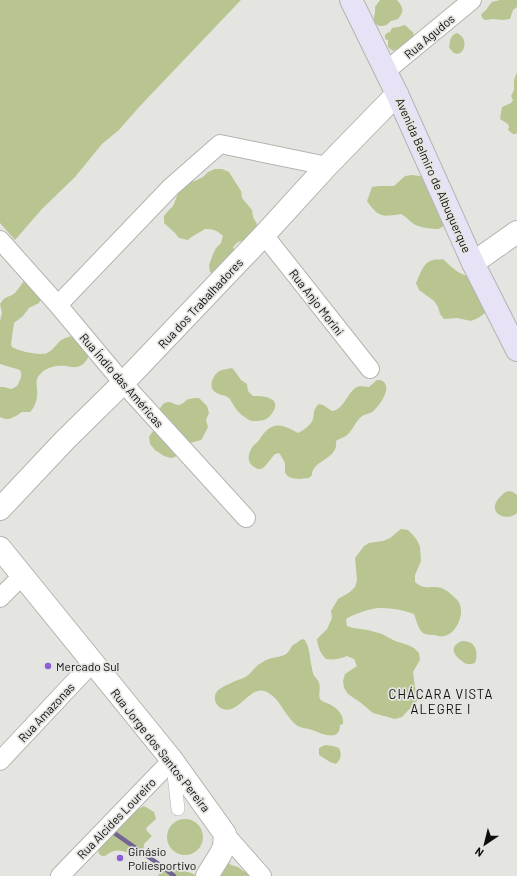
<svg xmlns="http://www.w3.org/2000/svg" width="517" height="876" viewBox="0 0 517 876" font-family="Barlow,sans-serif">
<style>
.green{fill:#b9c590}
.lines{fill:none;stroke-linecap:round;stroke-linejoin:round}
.stream{stroke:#746495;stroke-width:4.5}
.pedestrian-casing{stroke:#b3b4b0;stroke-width:14}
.minor-casing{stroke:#b3b4b0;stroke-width:20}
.tertiary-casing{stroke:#b3b4b0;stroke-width:24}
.secondary-casing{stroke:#b3b4b0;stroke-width:24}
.pedestrian{stroke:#fff;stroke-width:13}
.minor{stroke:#fff;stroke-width:18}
.tertiary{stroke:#fff;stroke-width:22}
.secondary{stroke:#e8e2f6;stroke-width:22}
.poi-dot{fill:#8d5ed8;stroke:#e4e5e1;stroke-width:1.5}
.labels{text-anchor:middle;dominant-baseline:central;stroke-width:3.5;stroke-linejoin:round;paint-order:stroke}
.street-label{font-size:12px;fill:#0e0e0d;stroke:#e4e5e1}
.poi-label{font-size:12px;fill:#0e0e0d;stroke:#e4e5e1;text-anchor:start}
.neighbourhood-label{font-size:13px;letter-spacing:1px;fill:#0e0e0d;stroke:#e4e5e1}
</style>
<rect width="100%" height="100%" fill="#e4e5e1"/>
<path class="green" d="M0,0H241L140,106L119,130L102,144L75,177L42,209L15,240L0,223Z
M380,0H397C403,7 405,11 398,19C396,20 394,20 391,21C389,22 388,25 386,25C382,27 375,26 374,21C373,17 376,12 375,7Z
M500,0H517V7L513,10L510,19L503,20L493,19L486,20L483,19L481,15C482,13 484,12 486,10C493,1 488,3 500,0Z
M404,25C408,26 409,30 413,32L414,37L404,48H399L393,51L388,47V40L385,39V35L387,33L390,32L392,28C396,27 400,27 404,25Z
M457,33C473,40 460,66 449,47C450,41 450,35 457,33Z
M517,72V132L516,134H513L508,130L509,127L508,124L500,119L502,107L511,103L513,100L511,96L514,90V80Z
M215,169H222L229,172L241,191L242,198L252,210L253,217L257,224L255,231L245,240L238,242L233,247L236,254L217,276L210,272L209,265L213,254L216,248L221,243L223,236C217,230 213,229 205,229C199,233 193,235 188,240L179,238L175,233L164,223V216L168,211L173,206L181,186L187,182L195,181L203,177L208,172Z
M412,175L434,178L445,225L439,229C431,229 418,228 411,222C408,219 405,216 401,214C382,217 379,218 367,201L372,187L379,186H394L405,176Z
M443,259C454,270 459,274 474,278L487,308L484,314L478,318L471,321L457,318L444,319L440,314L438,307L434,301L419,290L416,283C420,275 423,262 433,260C436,259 440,260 443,259Z
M27,279L43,296L39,303L29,308L23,316L14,323L11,344L12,347C19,351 39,356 47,353C52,351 55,346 59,342C63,338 70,336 76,336L89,355C87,361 82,367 75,367C72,368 69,366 66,366C59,365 51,366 45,370C42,372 38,376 37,379C36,382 37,386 37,389C38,397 36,406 30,412H22L16,416L9,419H5L0,417V387H4L11,389L17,386C20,380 23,376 20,370L0,364V321L2,313L0,304L2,301L5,298L12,295L15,293L24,281Z
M232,368L234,370L241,380L247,384L248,391L253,396C258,396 266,396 271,399C281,403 271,418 264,420C261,421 256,421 252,421C249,420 249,420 246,418C240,414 238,412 234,406C232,403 231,400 229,398C225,395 219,395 215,392C207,386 214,372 222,370C225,369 229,369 232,368Z
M377,380H381L384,382C386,385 387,387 386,391C385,397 377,409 372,412C369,414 364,414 361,417C355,422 353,430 347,435C344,438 340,438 336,441C339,459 312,460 312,475L309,478C302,479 288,481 285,472C285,469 285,467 285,465C285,461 281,456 279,453L275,454C271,458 267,465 263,468C260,470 257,469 254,467C246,462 248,453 253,446C255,444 258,442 260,439C261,437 263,434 265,432C276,420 287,427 298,433C304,430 311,425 313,419C315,412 312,410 319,404L323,405L332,411C346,409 347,389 360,386C363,386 366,387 369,387Z
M199,398L207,406L209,413L206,420L208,427L203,437L201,440L194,442L187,443L175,457L171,458L164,456L155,450L150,444L149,437L153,431L156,429C157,421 158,401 169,402C172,402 175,405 178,405C183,405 185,400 189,399C192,398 196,398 199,398Z
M509,491L513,492L517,495V513C506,523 484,512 501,496C504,493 505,492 509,491Z
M401,529L408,530L413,535L417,540L420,547L421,561L415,575V582C426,591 430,585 441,588C447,590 450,593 454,597C455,598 457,599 458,601C466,612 457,634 444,636C441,637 437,636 435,635C431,635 426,635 423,633C418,629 416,619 414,614C404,610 392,608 382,608C374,607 353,614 346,619L347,626L353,628L368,630L382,634L395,641L408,645L414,648L419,653L420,660L413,672L415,687L417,694V701L402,717L395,719L373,713L361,703L348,694L344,688L343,681L345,674L357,666L354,659L347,656C340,659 334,660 326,659C320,653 318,647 317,639L327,629L332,618L331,611L338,599L350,592L355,587L357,580L355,558L364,546L369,543L383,541L390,538Z
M302,639L305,640C309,647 310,655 311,664C312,667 312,670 313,673C314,677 318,679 319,683C321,688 318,695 320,699C322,702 328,703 331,705C338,709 344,715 343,724L340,725C340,744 319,732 309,729C303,728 297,727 293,722C284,713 279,698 267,692C263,690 259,690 255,692C244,697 233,717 219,707C216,704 214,700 215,696C216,689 225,686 231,683C236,680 243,679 247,676C250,674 252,671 254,669C257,665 264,661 269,659C274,657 282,657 286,654C289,652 290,649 292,646C294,644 298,642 302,639Z
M462,641C464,641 466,641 469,642C477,645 478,656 475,663C472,664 471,664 468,664C465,664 464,662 462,661C453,655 449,646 462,641Z
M325,745L333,746L339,748C342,755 341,759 336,764L330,762L319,755V748Z
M144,806L154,812L156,819L146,828L147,831L152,836L144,844L143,854C133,858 124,848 114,851C110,852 108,854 105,856H102L99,854L98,848L132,812Z
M167 837a18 18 0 1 1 36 0a18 18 0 1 1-36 0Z
M226,861L231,865L238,867L243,871L259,876H207Z
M165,869C171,870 174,869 178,870C183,870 193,873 197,876H158C160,872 161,870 165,869Z"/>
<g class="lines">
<path class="stream" d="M110,830L163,867L174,876"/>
<defs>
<path id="pedestrian" d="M173,766L178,809"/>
<path id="minor" d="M386,71L472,0
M264,235L370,369
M0,240L58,305L123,383L246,518
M58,305L171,187L220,144L327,166
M0,598L22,576
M0,761L93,662
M225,834L262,876
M60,876L172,760"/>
<path id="tertiary" d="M473,263L517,232
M0,509L65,440L123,383L264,235L327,166L397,94
M0,548L172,760L225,834L224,847L220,855L207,876"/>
<path id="secondary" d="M351,0L397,94L473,263L517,350"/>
</defs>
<use href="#pedestrian" class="pedestrian-casing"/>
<use href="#minor" class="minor-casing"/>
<use href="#tertiary" class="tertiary-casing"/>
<use href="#secondary" class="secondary-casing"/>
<use href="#pedestrian" class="pedestrian"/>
<use href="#minor" class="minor"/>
<use href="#tertiary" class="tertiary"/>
<use href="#secondary" class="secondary"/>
</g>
<g class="poi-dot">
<circle cx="48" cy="666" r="4"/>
<circle cx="120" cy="858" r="4"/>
</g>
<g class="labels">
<g class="street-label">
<text transform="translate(429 36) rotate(-40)">Rua Agudos</text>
<text transform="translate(434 175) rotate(66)">Avenida Belmiro de Albuquerque</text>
<text transform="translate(317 302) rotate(52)">Rua Anjo Morini</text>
<text transform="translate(200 303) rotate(-47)">Rua dos Trabalhadores</text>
<text transform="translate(122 380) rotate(49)">Rua Índio das Américas</text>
<text transform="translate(46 712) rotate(-47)">Rua Amazonas</text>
<text transform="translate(161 750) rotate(52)">Rua Jorge dos Santos Pereira</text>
<text transform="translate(116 818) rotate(-46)">Rua Alcides Loureiro</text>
</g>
<g class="poi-label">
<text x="56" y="666">Mercado Sul</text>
<text x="128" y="851">Ginásio<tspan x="128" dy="14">Poliesportivo</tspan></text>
</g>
<g class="neighbourhood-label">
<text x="441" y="694">CHÁCARA VISTA<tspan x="441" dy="15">ALEGRE I</tspan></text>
</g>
</g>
<g transform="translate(485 844) rotate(215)" stroke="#e4e5e1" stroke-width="3" paint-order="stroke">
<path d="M0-3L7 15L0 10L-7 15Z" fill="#0e0e0d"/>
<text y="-6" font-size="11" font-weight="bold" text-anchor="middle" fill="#0e0e0d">N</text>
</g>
</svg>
